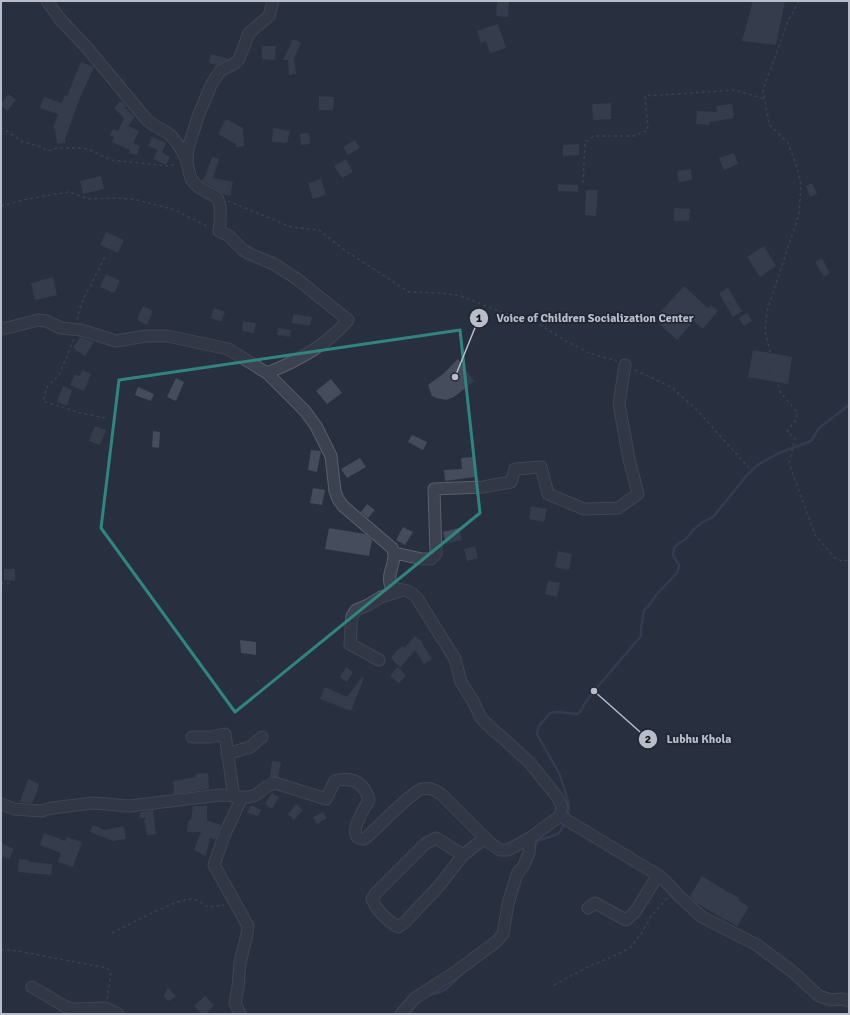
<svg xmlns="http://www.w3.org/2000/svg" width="850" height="1015" viewBox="0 0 850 1015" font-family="Signika,sans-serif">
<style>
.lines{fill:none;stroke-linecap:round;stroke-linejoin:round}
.stream{stroke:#404b66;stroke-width:2.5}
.building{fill:#454d5d}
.minor-casing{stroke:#5a5f6c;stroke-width:13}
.path{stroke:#4a595e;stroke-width:1.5;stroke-dasharray:3 3;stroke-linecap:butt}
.minor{stroke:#3c424f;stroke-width:11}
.marked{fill:none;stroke:#318480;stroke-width:3;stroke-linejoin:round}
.leader{fill:none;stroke:#b8bdc9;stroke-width:1.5}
.callout-dot{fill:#b8bdc9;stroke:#212634;stroke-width:1.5}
.mark-label{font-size:12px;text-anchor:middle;font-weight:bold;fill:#111}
.callout-label{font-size:12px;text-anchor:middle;font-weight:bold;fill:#b8bdc9;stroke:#212634;stroke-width:3.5;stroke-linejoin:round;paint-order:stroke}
</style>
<rect width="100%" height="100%" fill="#282f3e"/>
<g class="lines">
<path class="stream" d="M568,816L569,804L560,775L537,734L539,726L550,713L558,712L577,714L581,711L585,703L594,691L641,636V628L644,610L648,607L656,595L677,573L679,565L673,555L674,548L679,543L686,539L693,530L703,522L713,517L747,475L759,464L779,453L811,441L819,428L849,405
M534,850L537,841L558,834L565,823
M427,995C447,993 451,984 464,972
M409,1014L415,1006"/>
</g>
<path class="building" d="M497,1H509L508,17L496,16Z
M753,1H785L776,45L742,41Z
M498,24L506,48L490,53L486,41L481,43L477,31Z
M293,39L301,43L294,58L296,74L289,75L288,60H283Z
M262,46H276L275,60L262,59Z
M211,54L228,59L217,65L209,63Z
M81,62L94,67L80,98L65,139V143L57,144L55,129L53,128L58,114L40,108L44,97L62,103L65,95L67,96Z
M8,94L16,100L7,111L1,105Z
M319,96L334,97L333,110H319Z
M121,101L126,106L125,108L135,117L128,126L139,131L133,143L140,146L137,155L129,153L130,150L112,142L114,137L110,135L113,129L118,131L124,118L114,108Z
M611,103V119L593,120L592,104Z
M732,104L734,118L710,122L709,125L696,124L697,111L717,112L716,106Z
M226,119L243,128L244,146L236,147V144L218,134Z
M273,128L290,131L287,143L272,142Z
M309,133L310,144L301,145L300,134Z
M152,137L166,143L162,152L148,146Z
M355,140L360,148L348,155L343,147Z
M579,144V155L563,156V145Z
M158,150L170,157L166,165L153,159Z
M734,153L738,164L724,170L719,158Z
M212,157L219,159L213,178L233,182L230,196L223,194L217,189L202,181L204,177H205Z
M346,159L353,172L342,178L334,166Z
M691,169L692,180L679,182L677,171Z
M101,176L104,189L83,194L80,181Z
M321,179L326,195L313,199L308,183Z
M812,183L817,194L810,197L806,186Z
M558,184L578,185V192L558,191Z
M586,190H598L596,216L585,215Z
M674,208L690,209L689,221H674Z
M106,232L124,240L118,253L100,245Z
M764,246L776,266L760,277L747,257Z
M822,258L830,273L824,277L815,262Z
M106,274L120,281L114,293L100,287Z
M53,277L57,295L35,300L31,283Z
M684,286L708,308L711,305L718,311L703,329L694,321L677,340L654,319Z
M728,288L742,311L733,317L719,293Z
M143,306L153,311L147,325L137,320Z
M214,308L225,312L221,322L211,318Z
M747,313L752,321L744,326L739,318Z
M293,314L312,317L310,326L292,323Z
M243,321L256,323L254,333L242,331Z
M278,328L291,330L290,337L277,335Z
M80,337L94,342L85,356L73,348Z
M753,350L792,357L788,384L748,377Z
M458,359L474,381L454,397L446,400L436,398L432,396L428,385L443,374Z
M82,370L91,374L84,391L70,385L75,374L80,376Z
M176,378L184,382L176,401L167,397Z
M331,379L342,393L327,404L316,391Z
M63,386L72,390L67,406L57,402Z
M138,387L154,394L151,401L135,395Z
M95,426L106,430L100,445L89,441Z
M153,431L160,432L159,448L152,447Z
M412,435L427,442L423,450L408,442Z
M311,450L321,451L317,472L308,470Z
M473,457L475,477L445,481L444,470L462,469L461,458Z
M360,458L366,467L347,478L341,469Z
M313,488L325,490L322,505L310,503Z
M367,504L375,510L368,518L361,512Z
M531,506L547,509L544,522L529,519Z
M403,527L413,532L405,545L396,540Z
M329,528L365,534L372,540L369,556L325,549Z
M459,528L462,540L446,544L443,532Z
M475,546L478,558L467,561L464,549Z
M558,551L572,554L569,570L555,567Z
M4,569H15V581L4,580Z
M548,581L560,583L557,597L545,594Z
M415,636L423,642L422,643L432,659L424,664L415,650L400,668L391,658L396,651L403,646L404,648Z
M240,640L256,642V655L241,653Z
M346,667L353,672L347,682L340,677Z
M397,667L406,675L399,683L390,676Z
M362,677L364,678L351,711L320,699L325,687L347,697Z
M272,761L281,762L278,777H270Z
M208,773L209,789L174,794L173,781L196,777L195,774Z
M28,779L39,784L36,795L32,803L20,802Z
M272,793L279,797L272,809L265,804Z
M296,804L303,810L294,820L288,814Z
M251,805L261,810L258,816L247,813Z
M193,806H207V820L221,825L215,840L210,838L206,856L194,850L201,832H187L188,821L191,820Z
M153,810L156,834L147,835L145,823H144L145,818H139L141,812Z
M323,812L327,818L317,824L313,817Z
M93,825L104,830L124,826L126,839L113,841L90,832Z
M44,833L65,841L67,837L82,842L73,867L58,862L61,853L40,845Z
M1,843L14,849L9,859L1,856Z
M19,859L29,860V862L52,864L51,875L18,872Z
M702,876L731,894V893L739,898L738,900L749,907L737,926L725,919V920L697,903L690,896Z
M168,988L176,996L169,1001L163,996Z
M205,996L214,1005L206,1014H202L194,1006Z"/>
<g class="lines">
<defs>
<path id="minor" d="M47,1L60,19L88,49L146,119C153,126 162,129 169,134C175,139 182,150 185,157C189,165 188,173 192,180C198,190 209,191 217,198C222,204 220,224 219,231L229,236L243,250L250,254L274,264L297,279L348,320C327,345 298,361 267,373
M187,163L188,148L199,114L211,85L220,71L235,63L239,59L249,33L269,16L273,1
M1,328H7L38,320L46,321L61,328L81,330L116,341L146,336H168L228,349L267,373L305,411L316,426L331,456L335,491L338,499L343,506L392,548C399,561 385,573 391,587C402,592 407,587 417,598L455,659L461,682L473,701L481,718L492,729L504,739L530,763L558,798L562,807L560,816L530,838L508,850H500L490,843L442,795C436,790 430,787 422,789C413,791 379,826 370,834C367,837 364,841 359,838C348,832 365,808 369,800C365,783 352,776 335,781L326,799L275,783C265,785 260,794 253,796C243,799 231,795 220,795L129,806L93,803L52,808L41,811L14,809L1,804
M395,553L422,559H431L436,554L434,489L483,487L511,482L515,469L541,467L548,494L584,509L618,508L638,494L629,459L619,404L625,365
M379,660L350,644L352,616L356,610L368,605L381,597L403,590
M192,737H210L225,734L233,791L232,795
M227,754L250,747L262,737
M560,816L658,875L668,884L680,897L702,917L757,945L793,972L819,996L831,1000L842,999L849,1001
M463,855L436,838L425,844L376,893L372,899C377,911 388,921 398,927L405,922L439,886L463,855L485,838
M588,908L595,903L626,920L635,912L658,875
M32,987L66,1007L74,1009L106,1008L118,1014
M240,1014L235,1003L238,987L240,963L247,934L248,926L214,865L224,836L242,797
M401,1014L415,998L454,973L496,942L503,934L508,904L517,874L524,865L529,853L530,838"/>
</defs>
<use href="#minor" class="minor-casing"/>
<path class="path" d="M799,1L788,21L763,90L769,124L788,143L797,167L801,185L799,214L767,311L765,331L780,392L796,411L797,418L787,432L795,438L789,463L815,535L836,559L843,561L849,560
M1,127L23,142L41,147L47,151L57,148H82L90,150L111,160L167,166L177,164
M583,183L585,142L594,136H633L648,130L645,96L735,90L765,99
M228,201L291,227L319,230L346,251L409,292L442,293L461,296L509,315L533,320L564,340L589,353L617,361
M1,206L22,200L69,192L89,199L117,198L137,200L172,209L209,227
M77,320L81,304L106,255
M74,339L59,375L47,387L43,401L80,413L105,418
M635,370L671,387L696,409L749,468
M1,583L12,584
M112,933C127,926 179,897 193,899C198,899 203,906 209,907L224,905
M1,950H12L107,968L111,972L107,999
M554,985L588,967L618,954L631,947L641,934L652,915L667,898"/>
<use href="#minor" class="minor"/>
</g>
<path d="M0 0H850V1015H0ZM460,330L480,513L235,712L101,528L119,380Z" fill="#282f3e" fill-opacity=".55" fill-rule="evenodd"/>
<path class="marked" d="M460,330L480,513L235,712L101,528L119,380Z"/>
<path class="leader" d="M455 377L479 318M594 691L648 739"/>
<g class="callout-dot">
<circle cx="455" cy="377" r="4"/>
<circle cx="594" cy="691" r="4"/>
<circle cx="479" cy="318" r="10"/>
<circle cx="648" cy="739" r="10"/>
</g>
<g class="mark-label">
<text x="479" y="322">1</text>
<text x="648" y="743">2</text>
</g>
<g class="callout-label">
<text x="595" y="322">Voice of Children Socialization Center</text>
<text x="699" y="743">Lubhu Khola</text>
</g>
<rect width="850" height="1015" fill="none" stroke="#b8bdc9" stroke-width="4"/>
</svg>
